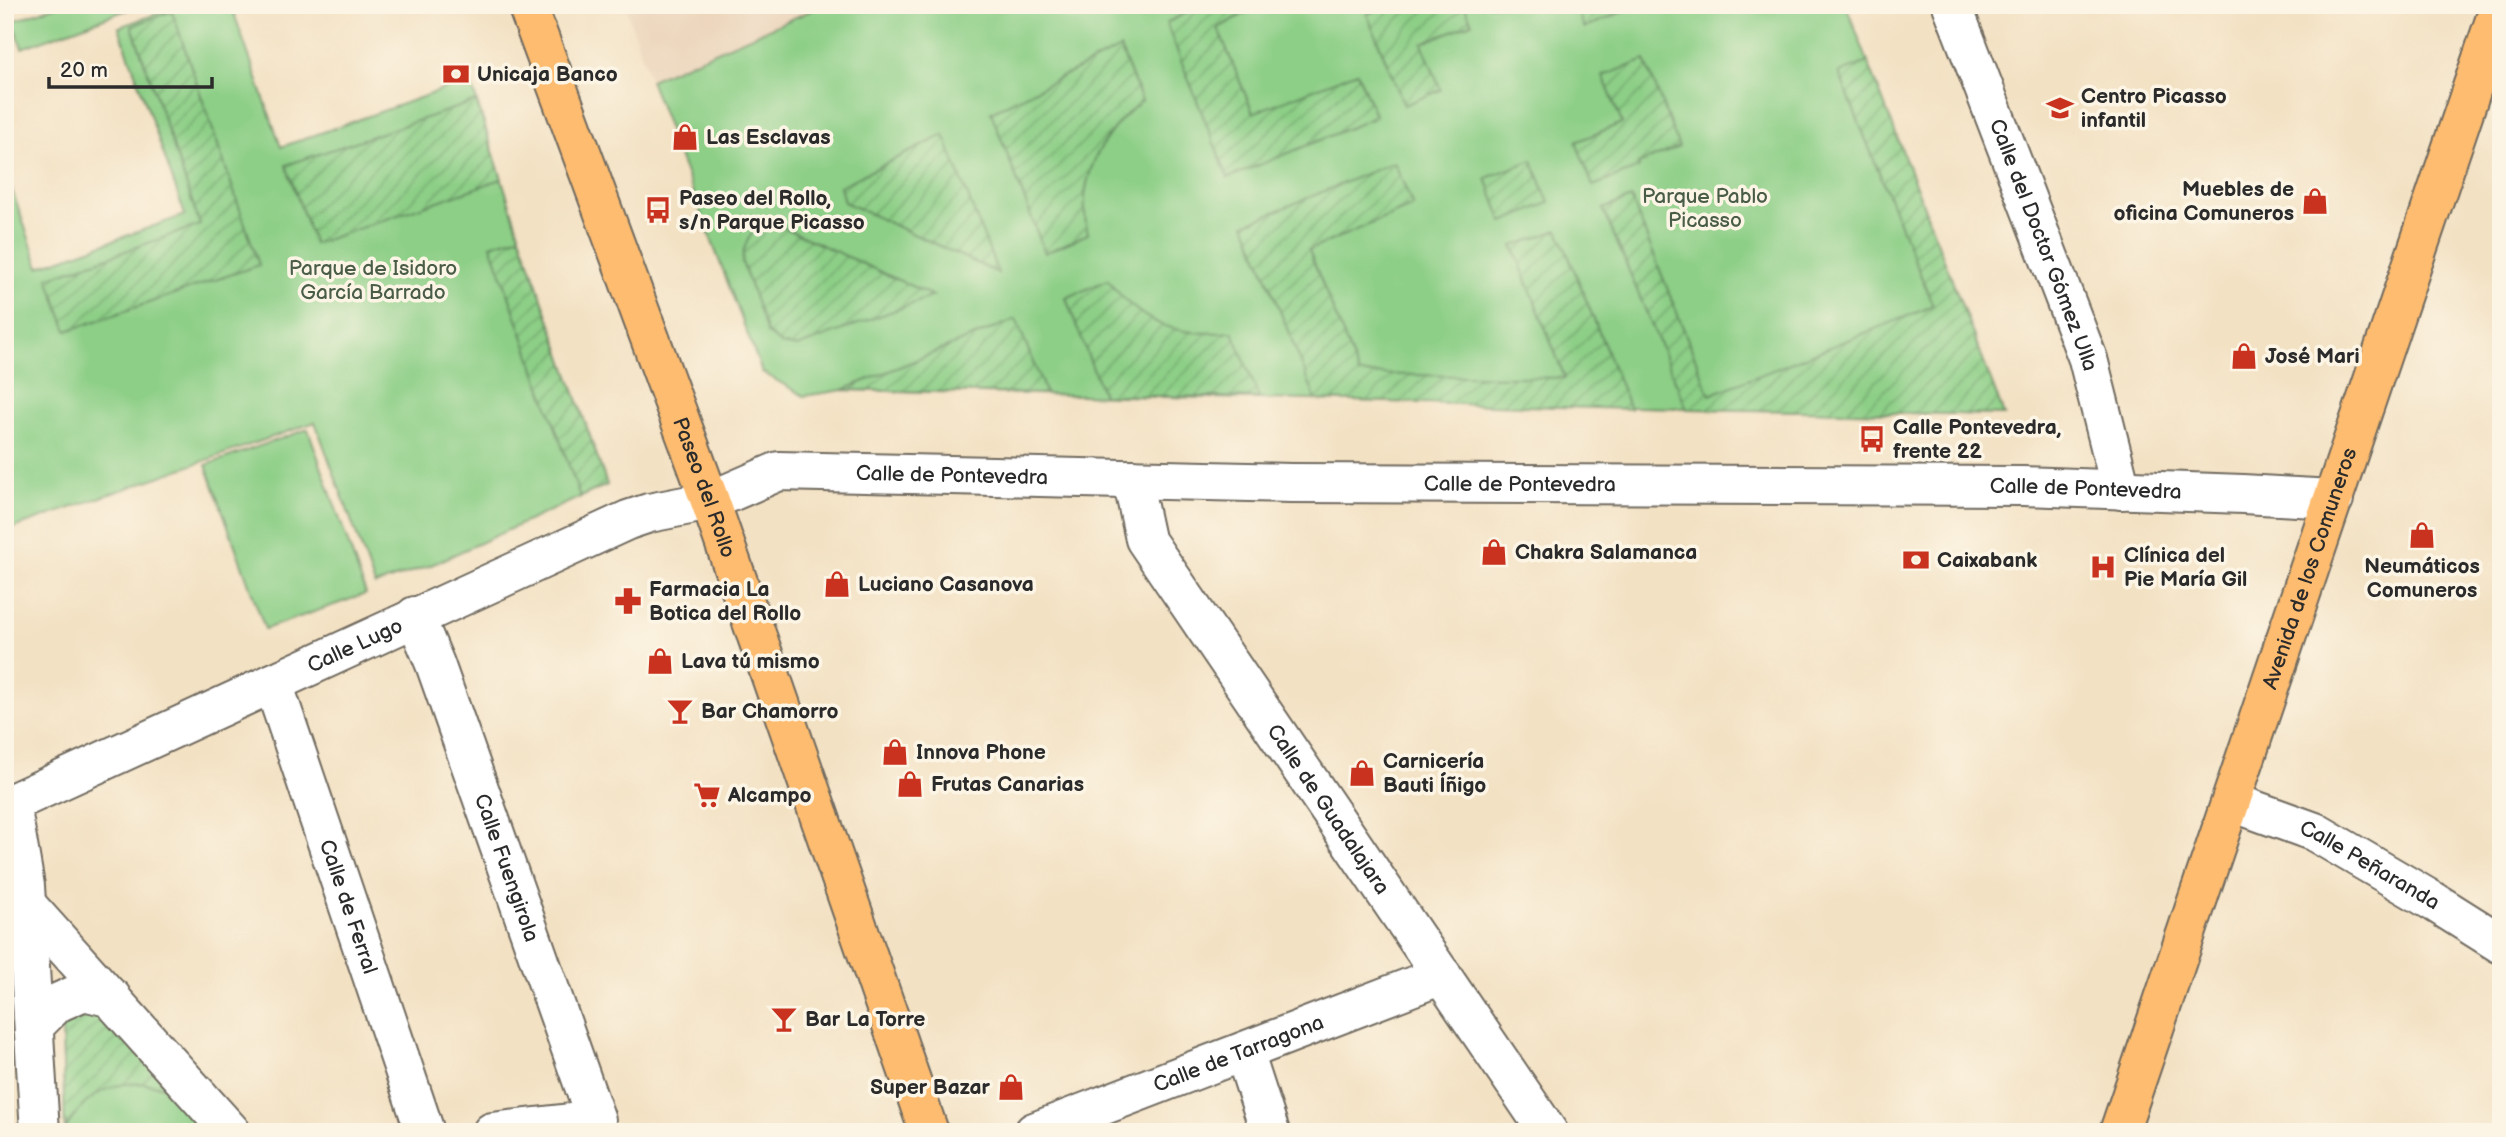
<svg xmlns="http://www.w3.org/2000/svg" width="2506" height="1137" viewBox="0 0 2506 1137" font-family="'Balsamiq Sans',sans-serif">
<style>
.built{fill:#ebd3b9}
.green{fill:#8dcf87;stroke:#5c7d59;stroke-width:2}
.garden{fill:url(#garden-furrows);stroke:#5c7d59;stroke-width:2}
.lines{fill:none;stroke-linecap:round;stroke-linejoin:round}
.street-casing{stroke:#716b60;stroke-width:42}
.primary-casing{stroke:#716b60;stroke-width:42}
.street{stroke:#fff;stroke-width:38}
.primary{stroke:#fdbc6f;stroke-width:38}
.labels{text-anchor:middle;dominant-baseline:central;stroke-width:7;stroke-linejoin:round;paint-order:stroke}
.poi-label{font-size:21px;font-weight:bold;fill:#2b2b2b;stroke:#fcf5e5;text-anchor:start}
.park-label{font-size:21px;fill:#485c47;stroke:#fcf5e5}
.street-label{font-size:21px;fill:#2b2b2b;stroke:#fcf5e5}
</style>
<defs>
<pattern id="garden-furrows" width="10" height="10" patternUnits="userSpaceOnUse" patternTransform="scale(1.75)"><rect width="10" height="10" fill="#8dcf87"/><path d="M-1 1l2-2M0 10L10 0M9 11l2-2" fill="none" stroke="#73a86f"/></pattern>
</defs>
<rect width="100%" height="100%" fill="#fcf5e5"/>
<filter id="ink" filterUnits="userSpaceOnUse"><feTurbulence type="fractalNoise" baseFrequency=".0143" numOctaves="2"/><feDisplacementMap in="SourceGraphic" scale="14" xChannelSelector="R" yChannelSelector="G"/><feConvolveMatrix kernelMatrix="1 2 1 2 8 2 1 2 1" color-interpolation-filters="sRGB"/></filter>
<filter id="wash" filterUnits="userSpaceOnUse"><feTurbulence type="fractalNoise" baseFrequency=".00686" numOctaves="4" result="noise"/><feDisplacementMap in="SourceGraphic" scale="28" xChannelSelector="R" yChannelSelector="G"/><feGaussianBlur stdDeviation="1.57" result="paint"/><feColorMatrix in="noise" values="0 0 0 0 0 0 0 0 0 0 0 0 0 0 0 0 0 1.4 0 .05"/><feComposite in="paint" operator="in"/></filter>
<g filter="url(#wash)">
<rect width="100%" height="100%" fill="#f3e1c3"/>
<path class="built" d="M625,5H824L650,80Z"/>
<path class="green" d="M59,5H140L22,48L13,21Z
M181,5H231L281,147L470,80L520,236L607,485L429,566L375,585L315,422L5,531V170L39,267L185,215L119,27Z
M824,5H1846L2004,415L843,390L804,396L762,372L650,80Z
M308,429L366,594L265,629L206,465Z
M95,1011L206,1132H65L62,1028Z"/>
<path class="garden" d="M1202,5H1260L1218,28L1253,113L1357,72L1376,117L1228,178L1166,23Z
M1390,5H1464L1472,23L1422,43L1441,90L1404,105L1367,14Z
M1575,5H1623L1625,11L1584,28Z
M172,11L259,265L67,331L48,278L200,225L132,26Z
M1120,48L1142,101C1101,133 1075,181 1088,234L1045,253L991,112Z
M1645,60L1679,147L1638,164L1639,168L1593,186L1576,142L1622,123L1603,76Z
M1868,62L2004,415L1687,409L1603,209L1631,198L1710,395L1933,306L1839,73Z
M476,101L502,179L314,244L286,165Z
M944,135L998,273L844,202L840,186Z
M1532,160L1549,203L1503,222L1486,178Z
M1394,162L1413,206L1309,250L1359,374L1565,378L1513,246L1558,230L1630,409L1316,400L1245,224Z
M763,224L778,225L933,296L797,347L781,344L767,333L742,262C743,245 749,233 763,224Z
M520,236L607,485L580,497L491,245Z
M1108,280C1142,326 1178,337 1233,332L1259,398L1103,395L1066,298Z
M1016,319L1046,394L843,390Z
M83,1010L106,1015L170,1089C123,1074 89,1088 65,1130L62,1028L68,1019Z"/>
</g>
<g filter="url(#ink)">
<g class="lines">
<defs>
<g id="street">
<path id="s1" d="M1952,5L2088,359L2121,490"/>
<path id="s2" d="M1132,479L1145,539L1548,1132"/>
<path id="s3" d="M415,616L435,664L596,1120L492,1132"/>
<path id="s4" d="M273,683L425,1132"/>
<path id="s5" d="M2232,802L2315,832L2436,903L2501,944"/>
<path d="M11,804L25,886L40,1132"/>
<path id="s6" d="M5,806L628,520L649,513L710,501L779,471L1291,483L2023,486L2243,494L2334,499"/>
<path d="M25,903L231,1132"/>
<path d="M35,1025L57,1003L84,991L112,998"/>
<path d="M1244,1052L1270,1132"/>
<path id="s7" d="M1034,1132L1442,975"/>
</g>
<g id="primary">
<path id="s8" d="M527,5L710,501L929,1132"/>
<path id="s9" d="M2119,1132L2500,5"/>
</g>
</defs>
<use href="#street" class="street-casing"/>
<use href="#primary" class="primary-casing"/>
<use href="#street" class="street"/>
<use href="#primary" class="primary"/>
</g>
</g>
<defs>
<symbol id="bank-bare" viewBox="-9 -9 18 18"><path d="M-6-4H6V4H-6ZM0-2.3a2.3 2.3 0 1 0 0 4.6a2.3 2.3 0 1 0 0-4.6Z" fill="#c8321e" stroke="#fcf5e5" stroke-width="2.5" paint-order="stroke"/></symbol>
<symbol id="school-bare" viewBox="-9 -9 18 18"><path d="M0-5L7-2L0 1L-7-2ZM-4 1L0 2.5L4 1V4Q0 6-4 4Z" fill="#c8321e" stroke="#fcf5e5" stroke-width="2.5" paint-order="stroke"/></symbol>
<symbol id="shop-bare" viewBox="-9 -9 18 18"><path d="M-5-2.5h2.3a2.7 3.5 0 0 1 5.4 0H5L5.5 6h-11ZM-1.5-2.5h3a1.5 2.3 0 0 0-3 0Z" fill="#c8321e" stroke="#fcf5e5" stroke-width="2.5" paint-order="stroke"/></symbol>
<symbol id="bus-bare" viewBox="-9 -9 18 18"><path d="M-5-6H5V4H4V6H2V4H-2V6H-4V4H-5ZM-3.5-4V0h7V-4ZM-3.5 1.2v1.5H-2V1.2ZM2 1.2v1.5H3.5V1.2Z" fill="#c8321e" stroke="#fcf5e5" stroke-width="2.5" paint-order="stroke"/></symbol>
<symbol id="hospital-bare" viewBox="-9 -9 18 18"><path d="M-5-5h3v3.5h4V-5h3V5h-3V1.5h-4V5h-3Z" fill="#c8321e" stroke="#fcf5e5" stroke-width="2.5" paint-order="stroke"/></symbol>
<symbol id="pharmacy-bare" viewBox="-9 -9 18 18"><path d="M-2-6h4v4h4v4h-4v4h-4v-4h-4v-4h4Z" fill="#c8321e" stroke="#fcf5e5" stroke-width="2.5" paint-order="stroke"/></symbol>
<symbol id="bar-bare" viewBox="-9 -9 18 18"><path d="M-6-5H6L.8 .8V4.5H3.5V6h-7V4.5H-.8V.8Z" fill="#c8321e" stroke="#fcf5e5" stroke-width="2.5" paint-order="stroke"/></symbol>
<symbol id="supermarket-bare" viewBox="-9 -9 18 18"><path d="M-6-5.5h2.5l.6 2H6L4.5 2H-2.5L-4.4-4H-6ZM-1.5 3.2a1.3 1.3 0 1 0 .1 0ZM3 3.2a1.3 1.3 0 1 0 .1 0Z" fill="#c8321e" stroke="#fcf5e5" stroke-width="2.5" paint-order="stroke"/></symbol>
</defs>
<g fill-rule="evenodd">
<use href="#bank-bare" x="437" y="55" width="38" height="38"/>
<use href="#school-bare" x="2041" y="89" width="38" height="38"/>
<use href="#shop-bare" x="666" y="118" width="38" height="38"/>
<use href="#shop-bare" x="2296" y="182" width="38" height="38"/>
<use href="#bus-bare" x="639" y="191" width="38" height="38"/>
<use href="#shop-bare" x="2225" y="337" width="38" height="38"/>
<use href="#bus-bare" x="1853" y="420" width="38" height="38"/>
<use href="#shop-bare" x="2403" y="516" width="38" height="38"/>
<use href="#shop-bare" x="1475" y="533" width="38" height="38"/>
<use href="#bank-bare" x="1897" y="541" width="38" height="38"/>
<use href="#hospital-bare" x="2084" y="548" width="38" height="38"/>
<use href="#shop-bare" x="818" y="565" width="38" height="38"/>
<use href="#pharmacy-bare" x="609" y="582" width="38" height="38"/>
<use href="#shop-bare" x="641" y="642" width="38" height="38"/>
<use href="#bar-bare" x="661" y="692" width="38" height="38"/>
<use href="#shop-bare" x="876" y="733" width="38" height="38"/>
<use href="#shop-bare" x="1343" y="754" width="38" height="38"/>
<use href="#shop-bare" x="891" y="765" width="38" height="38"/>
<use href="#supermarket-bare" x="688" y="776" width="38" height="38"/>
<use href="#bar-bare" x="765" y="1000" width="38" height="38"/>
<use href="#shop-bare" x="992" y="1068" width="38" height="38"/>
</g>
<g class="labels">
<g class="poi-label">
<text x="477" y="74">Unicaja Banco</text>
<text x="2081" y="96">Centro Picasso<tspan x="2081" dy="24">infantil</tspan></text>
<text x="706" y="137">Las Esclavas</text>
<text x="2294" y="189" text-anchor="end">Muebles de<tspan x="2294" dy="24">oficina Comuneros</tspan></text>
<text x="679" y="198">Paseo del Rollo,<tspan x="679" dy="24">s/n Parque Picasso</tspan></text>
<text x="2265" y="356">José Mari</text>
<text x="1893" y="427">Calle Pontevedra,<tspan x="1893" dy="24">frente 22</tspan></text>
<text x="1515" y="552">Chakra Salamanca</text>
<text x="2124" y="555">Clínica del<tspan x="2124" dy="24">Pie María Gil</tspan></text>
<text x="1937" y="560">Caixabank</text>
<text x="2422" y="566" text-anchor="middle">Neumáticos<tspan x="2422" dy="24">Comuneros</tspan></text>
<text x="858" y="584">Luciano Casanova</text>
<text x="649" y="589">Farmacia La<tspan x="649" dy="24">Botica del Rollo</tspan></text>
<text x="681" y="661">Lava tú mismo</text>
<text x="701" y="711">Bar Chamorro</text>
<text x="916" y="752">Innova Phone</text>
<text x="1383" y="761">Carnicería<tspan x="1383" dy="24">Bauti Íñigo</tspan></text>
<text x="931" y="784">Frutas Canarias</text>
<text x="728" y="795">Alcampo</text>
<text x="805" y="1019">Bar La Torre</text>
<text x="990" y="1087" text-anchor="end">Super Bazar</text>
</g>
<g class="park-label">
<text x="1705" y="196">Parque Pablo<tspan x="1705" dy="24">Picasso</tspan></text>
<text x="373" y="268">Parque de Isidoro<tspan x="373" dy="24">García Barrado</tspan></text>
</g>
<g class="street-label">
<text stroke="none"><textPath href="#s1" startOffset="257">Calle del Doctor Gómez Ulla</textPath></text>
<text stroke="none"><textPath href="#s6" startOffset="1018">Calle de Pontevedra</textPath></text>
<text stroke="none"><textPath href="#s6" startOffset="1586">Calle de Pontevedra</textPath></text>
<text stroke="none"><textPath href="#s8" startOffset="514">Paseo del Rollo</textPath></text>
<text stroke="none"><textPath href="#s6" startOffset="2152">Calle de Pontevedra</textPath></text>
<text stroke="none"><textPath href="#s9" startOffset="595">Avenida de los Comuneros</textPath></text>
<text stroke="none"><textPath href="#s6" startOffset="385">Calle Lugo</textPath></text>
<text stroke="none"><textPath href="#s2" startOffset="388">Calle de Guadalajara</textPath></text>
<text stroke="none"><textPath href="#s5" startOffset="152">Calle Peñaranda</textPath></text>
<text stroke="none"><textPath href="#s3" startOffset="268">Calle Fuengirola</textPath></text>
<text stroke="none"><textPath href="#s4" startOffset="236">Calle de Ferral</textPath></text>
<text stroke="none"><textPath href="#s7" startOffset="219">Calle de Tarragona</textPath></text>
</g>
</g>
<rect width="2506" height="1137" fill="none" stroke="#fcf5e5" stroke-width="28"/>
<path d="M49 77v10h163v-10" fill="none" stroke="#2b2b2b" stroke-width="3.5"/>
<text x="60" y="77" font-size="21" fill="#2b2b2b" stroke="#fcf5e5" stroke-width="5" paint-order="stroke">20 m</text>
</svg>
